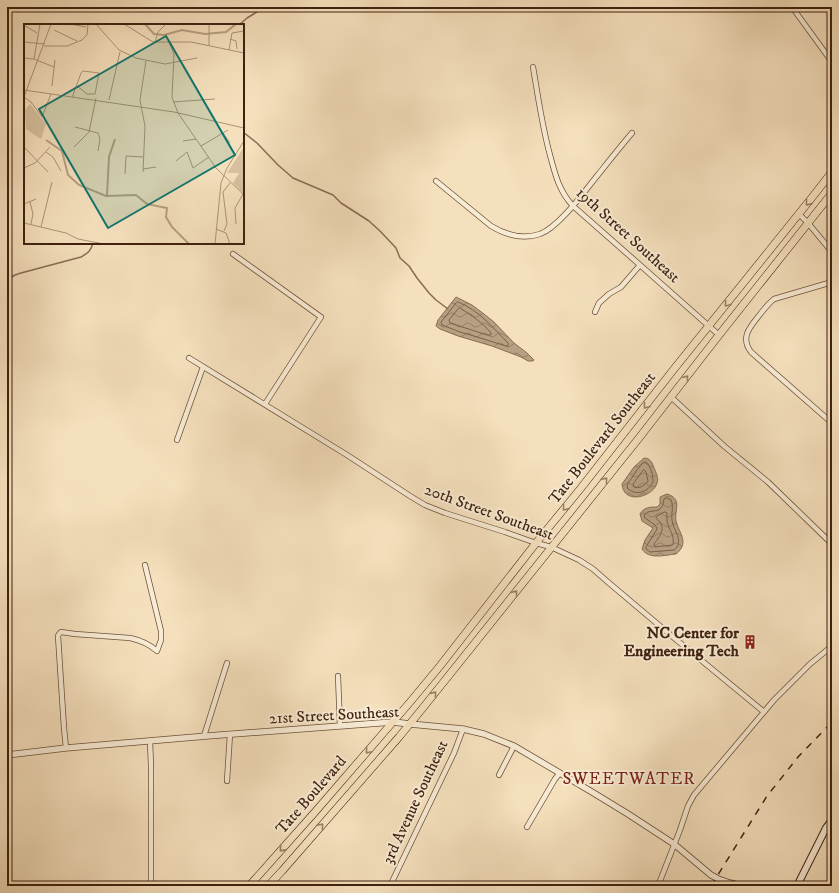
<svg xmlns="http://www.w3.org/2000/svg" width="839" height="893" viewBox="0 0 839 893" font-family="'IM FELL DW Pica',serif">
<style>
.water{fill:url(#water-waves);stroke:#876d54}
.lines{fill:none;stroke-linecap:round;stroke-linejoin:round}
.shore{stroke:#7b6048;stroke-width:1}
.stream{stroke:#876d54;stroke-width:1.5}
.minor-casing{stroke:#6c513a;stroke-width:6}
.tertiary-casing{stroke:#6c513a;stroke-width:7}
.secondary-casing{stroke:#3f210f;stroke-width:8}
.primary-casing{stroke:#3f210f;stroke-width:8}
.minor{stroke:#f8ebd4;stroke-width:4.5}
.tertiary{stroke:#f8ebd4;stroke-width:5.5}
.secondary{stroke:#f8ebd4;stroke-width:6}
.primary{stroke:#f5e0bd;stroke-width:7}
.rail{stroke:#3f210f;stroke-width:1.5;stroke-dasharray:7 7;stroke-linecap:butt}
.oneway{stroke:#9a8066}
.labels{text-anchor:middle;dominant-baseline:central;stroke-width:4;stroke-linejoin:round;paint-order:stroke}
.street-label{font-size:16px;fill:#3f210f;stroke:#f8ebd4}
.poi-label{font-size:16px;font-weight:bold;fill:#3f210f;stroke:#f8ebd4;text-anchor:end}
.neighbourhood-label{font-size:17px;letter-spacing:1px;fill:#7a1f14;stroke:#f8ebd4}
.inset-river{fill:none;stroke:#b79f82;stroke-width:2}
.inset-road{fill:none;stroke:#ac9477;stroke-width:1}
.view{fill:#0f766e;fill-opacity:0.15;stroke:#0f766e;stroke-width:2}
.inset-edge{fill:none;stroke:#3f210f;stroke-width:2}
</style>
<defs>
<pattern id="water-waves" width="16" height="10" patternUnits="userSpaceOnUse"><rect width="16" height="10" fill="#b79f82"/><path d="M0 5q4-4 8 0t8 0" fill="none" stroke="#968169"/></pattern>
</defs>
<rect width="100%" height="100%" fill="#f5e0bd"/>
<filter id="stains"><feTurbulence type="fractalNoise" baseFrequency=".005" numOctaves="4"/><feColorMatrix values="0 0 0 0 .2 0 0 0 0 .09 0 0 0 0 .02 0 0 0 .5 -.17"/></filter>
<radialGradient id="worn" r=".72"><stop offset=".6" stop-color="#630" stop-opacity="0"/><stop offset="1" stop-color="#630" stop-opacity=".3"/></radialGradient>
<path class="water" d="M456,297L472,305L484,314L494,322L514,343L527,353L534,360L533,361H528L521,357L492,346L458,336L440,329L436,326L438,320Z
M644,458C650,458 652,462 654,468C656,472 659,479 657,483C654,495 631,503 624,491C623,489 622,486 622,484L634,467Z
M667,494C683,499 674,510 676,521C679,533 690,543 676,554C665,555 649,560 642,549L645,540L653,528L642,521L640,514C644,507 650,507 657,507L660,504V497Z"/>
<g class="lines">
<path class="shore" d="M458,302C479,310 493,328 508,343V346H506L474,336L460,332L442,325L441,322L456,303Z
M460,308C471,315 483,323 491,333V335H487L450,323L449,320L458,309Z
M644,462H646C651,467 653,475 653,482C648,492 637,496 628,489L627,485L637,470Z
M644,470L646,472L648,481C645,486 639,489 634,487L633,484L641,473Z
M667,498L671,500C674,507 671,513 672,520C673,530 685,542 674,550L650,552L646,549V547L656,531L657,528L655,525L645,518L644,515L648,512L659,510L663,505L664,499Z
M665,512L667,513C667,514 667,520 667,521C668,529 675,535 673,544L672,545L655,547L654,544C658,538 666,530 660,522C658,521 657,519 656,517Z"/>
<path class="stream" d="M239,25L247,18L265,7
M243,132L257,143L278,165L293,178L333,195L341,203L369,221L381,232L396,248L400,258L409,266L417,278L429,293L436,300L448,309
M7,280L15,275L21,273L81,257C88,253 91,251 93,243"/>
<defs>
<path id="minor" d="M792,7L832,62
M533,67C538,96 542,126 550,155C555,174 559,191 573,206L640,265L719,335
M436,181L491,226C506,235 522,240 540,234C559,227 584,192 597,176C609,161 620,147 632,133
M799,214L808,223L832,252
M233,254L321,317L265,404
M832,282L774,299C769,303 765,308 761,313C752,325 739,336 751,352L832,423
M595,312L599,303L609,294L621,287L640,265
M189,358L347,455L410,496L425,505L445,513L505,532L536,543L551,547L579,560L593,569L609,583L673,637L764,712
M671,397L724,446L768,482L832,544
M177,440L203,367
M338,676L340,726
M204,736L227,663
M150,741L151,766V886
M66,748L64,728L58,636L59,634L61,632L75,634L130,638C140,640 149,644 157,651L161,640V631L145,565
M499,775L514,746
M227,781L230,734
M527,827L555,779L560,773
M390,886L454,753L463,729
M658,886L680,830L688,806L694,795L774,700L810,664L832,646"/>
<path id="tertiary" d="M7,755L66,748L207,736L393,722L410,724L463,729L484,734L514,746L592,792L628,814L674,844L711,875C722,882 733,884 746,886"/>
<path id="secondary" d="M797,886L826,828L832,820"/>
<path id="primary" d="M249,886L315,812L411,701L440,666L536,543L581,488L674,369L810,200L832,172
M268,886L282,871L399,737L422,709L639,438L719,335L832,193"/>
</defs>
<use href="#minor" class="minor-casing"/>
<use href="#tertiary" class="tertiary-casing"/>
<use href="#secondary" class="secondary-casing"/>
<use href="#primary" class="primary-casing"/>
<use href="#minor" class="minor"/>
<use href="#tertiary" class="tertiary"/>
<use href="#secondary" class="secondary"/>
<use href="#primary" class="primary"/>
<path class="rail" d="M711,886L767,796L779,781L798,757L832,722"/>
</g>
<defs><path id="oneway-chevron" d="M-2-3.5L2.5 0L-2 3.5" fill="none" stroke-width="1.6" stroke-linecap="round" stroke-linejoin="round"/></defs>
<g class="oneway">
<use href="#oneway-chevron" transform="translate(808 203) rotate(129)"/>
<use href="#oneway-chevron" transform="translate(727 304) rotate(129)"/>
<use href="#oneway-chevron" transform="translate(686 378) rotate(-52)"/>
<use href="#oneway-chevron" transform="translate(646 406) rotate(128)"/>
<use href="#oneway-chevron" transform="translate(605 480) rotate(-51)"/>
<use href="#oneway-chevron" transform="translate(565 508) rotate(129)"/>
<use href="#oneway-chevron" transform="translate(515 593) rotate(-51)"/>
<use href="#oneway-chevron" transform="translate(434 694) rotate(-51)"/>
<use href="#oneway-chevron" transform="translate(368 751) rotate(131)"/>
<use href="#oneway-chevron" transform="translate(321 826) rotate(-49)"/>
<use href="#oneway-chevron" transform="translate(282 849) rotate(132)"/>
</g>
<defs>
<symbol id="building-bare" viewBox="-9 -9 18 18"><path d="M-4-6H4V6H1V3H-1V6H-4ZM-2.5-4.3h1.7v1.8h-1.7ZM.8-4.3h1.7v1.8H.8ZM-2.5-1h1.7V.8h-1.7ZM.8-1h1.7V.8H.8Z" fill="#8f2418" stroke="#f8ebd4" stroke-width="2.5" paint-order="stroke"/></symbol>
</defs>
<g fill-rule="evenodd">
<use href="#building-bare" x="740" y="632" width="20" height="20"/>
</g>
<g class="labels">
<g class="street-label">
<text transform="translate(628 235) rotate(42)">19th Street Southeast</text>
<text transform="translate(602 438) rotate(-52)">Tate Boulevard Southeast</text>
<text transform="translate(489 512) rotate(20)">20th Street Southeast</text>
<text transform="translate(334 715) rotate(-3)">21st Street Southeast</text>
<text transform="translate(311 795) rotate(-49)">Tate Boulevard</text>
<text transform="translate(415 802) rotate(-65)">3rd Avenue Southeast</text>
</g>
<g class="poi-label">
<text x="739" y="633">NC Center for<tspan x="739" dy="18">Engineering Tech</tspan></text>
</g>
<g class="neighbourhood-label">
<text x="629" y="779">SWEETWATER</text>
</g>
</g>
<g transform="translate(24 24)">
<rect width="220" height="220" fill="#f5e0bd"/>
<path d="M6,80L22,100L17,115L2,105L1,86ZM220,123V170L209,159L215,149H203Z" fill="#d6c09f"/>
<path class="inset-river" d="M121,0L130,10L140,11L158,6L181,10L202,8L212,0M22,116L38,127L44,151L55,161L82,172L112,171L123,180L143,184L142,193L148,203L165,220M83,171L85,133L91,115"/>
<path class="inset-road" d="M46,0L62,3M72,0L95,26L112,34L141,40L173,34M100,0L129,18H167L220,29M185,0V22M0,1L13,9M30,6L53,17M206,15L212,17L213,25M0,18L21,20M131,18L134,8L142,0M145,18L150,30L148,73L154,89L192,144L220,171M20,22H43L58,16L63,11L64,0M205,26L208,9L220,7M0,34L10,35L30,43M10,35L16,0M28,62L31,36M0,66L150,88L220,104M0,73L27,0M0,73L7,78L18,93L27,70M49,73V71L57,49L59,47L75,49L71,70H63L53,62M85,76L96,28M149,78L191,75M51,103L74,109L76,115L74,127M199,109L206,119M159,117L172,115M177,122L204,106M0,123L24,148M50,123L65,108L72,74M22,128L29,133L37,147M152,137L163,128L169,144L185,133M0,144L11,139L26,123M119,145L132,143M119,148L121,102L116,76L122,37M101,150L102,132L119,133M6,178L9,190L7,200M0,180L12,175M0,199L42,209L54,215L80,220M212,200L211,184L219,170M17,203L28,158M192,205L202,209L206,220M200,207L203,200L199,168L206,159M191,220L197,159L203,144L220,117"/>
<path class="view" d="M142,12L211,131L84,204L15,85Z"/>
<rect width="220" height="220" class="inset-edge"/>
</g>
<rect width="839" height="893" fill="none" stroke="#f5e0bd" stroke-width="24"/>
<rect x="8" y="8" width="823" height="877" fill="none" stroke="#3f210f" stroke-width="2"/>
<rect x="12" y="12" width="815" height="869" fill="none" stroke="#3f210f"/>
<rect width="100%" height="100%" filter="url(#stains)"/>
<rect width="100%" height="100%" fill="url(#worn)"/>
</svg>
